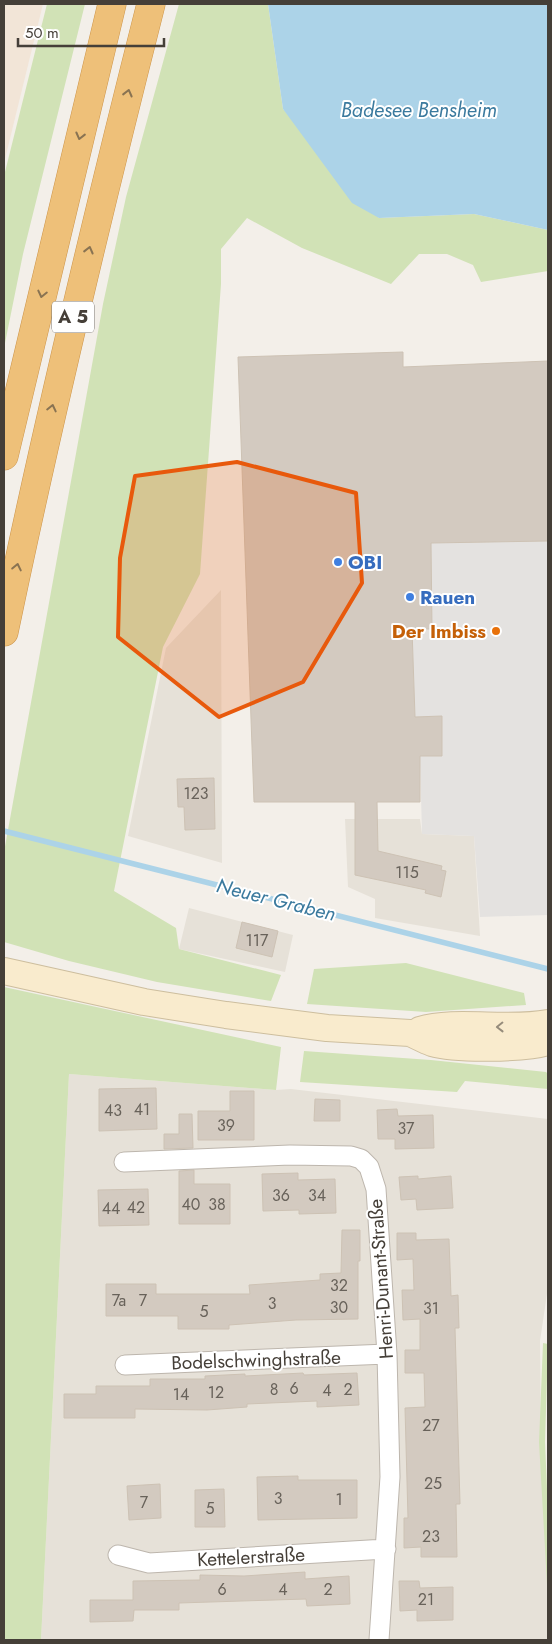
<svg xmlns="http://www.w3.org/2000/svg" width="552" height="1644" viewBox="0 0 552 1644" font-family="Jost,sans-serif">
<style>
.residential{fill:#e6e1d8}
.commercial{fill:#f2e5d7}
.green{fill:#d1e2b6}
.parking{fill:#e4e2e0}
.water{fill:#acd3e8}
.lines{fill:none;stroke-linecap:round;stroke-linejoin:round}
.stream{stroke:#acd3e8;stroke-width:5.5}
.building{fill:#d3cac0;stroke:#cdc2b4}
.street-casing{stroke:#bdb6ad;stroke-width:21}
.secondary-casing{stroke:#cdbe9e;stroke-width:28}
.highway-casing{stroke:#cc944a;stroke-width:29}
.street{stroke:#fff;stroke-width:19}
.secondary{stroke:#f9ebcd;stroke-width:26}
.highway{stroke:#eec079;stroke-width:28}
.oneway{stroke:#897352}
.oneway2{stroke:#968c7b}
.marked{fill:#e8590c;fill-opacity:0.2;stroke:#e8590c;stroke-width:4;stroke-linejoin:round}
.shop-dot{fill:#3f7fe0;stroke:#fff;stroke-width:2}
.food-dot{fill:#e8710a;stroke:#fff;stroke-width:2}
.labels{text-anchor:middle;dominant-baseline:central;stroke-width:4;stroke-linejoin:round;paint-order:stroke}
.number-label{font-size:16px;fill:#68625a}
.shield{fill:#fff;stroke:#7d7974;stroke-width:1}
.shield-label{font-size:18px;font-weight:bold;fill:#453f38}
.shop-label{font-size:19px;font-weight:bold;fill:#366cbe;stroke:#fff;text-anchor:start}
.food-label{font-size:19px;font-weight:bold;fill:#c56008;stroke:#fff;text-anchor:end}
.street-label{font-size:19px;fill:#453f38;stroke:#fff}
.water-label{font-size:20px;font-style:italic;fill:#3b7a9e;stroke:#fff}
</style>
<rect width="100%" height="100%" fill="#f3efe9"/>
<path class="residential" d="M221,590L222,863L128,836L166,648Z
M345,819H420L422,834L474,836L480,936L375,918V899L348,887Z
M189,908L293,935L285,972L179,949Z
M69,1074L276,1090L291,1089L548,1119V1287L540,1341L541,1448L548,1587V1640H41Z"/>
<path class="commercial" d="M4,4H43L4,163Z"/>
<path class="green" d="M47,4H85L23,254L4,348V176Z
M179,4H268L283,109L379,218L474,214L548,230V271L481,282L473,265L447,254H419L391,284L302,248L247,218L221,249V284L200,574L163,647L114,891L176,928L179,949L281,975L271,1001L157,982L69,961L4,942V852L103,304L126,197Z
M406,963L524,993L526,1005L426,1012L307,1004L314,969Z
M4,987L281,1047L276,1090L69,1074L41,1640H4Z
M304,1051L431,1060L546,1072L548,1074V1089L465,1081L457,1092L300,1082Z
M543,1343L548,1344L545,1442L548,1512V1602L539,1442Z"/>
<path class="parking" d="M548,541V915L480,917L474,836L422,834L420,756H442V716L415,717L412,629L432,628L431,543Z"/>
<path class="water" d="M268,4H548V230L474,214L379,218L352,203L283,109Z"/>
<g class="lines">
<path class="stream" d="M4,831L548,969"/>
</g>
<path class="building" d="M403,352V367L548,361V541L431,543L432,629H412L415,717L442,716V756H420V802H377L378,851L442,866L441,870L446,871L441,897L425,893L426,890L355,875V802H254L238,357Z
M214,778L215,829L185,830L184,807H178L177,779Z
M242,922L278,931L272,957L236,948Z
M156,1088L157,1129L99,1131V1089Z
M230,1091H254V1140H198V1111H230Z
M315,1099L340,1100V1121H314Z
M397,1109L398,1116L433,1115L434,1148L395,1149V1139H378L377,1110Z
M179,1114H192L193,1148L164,1149V1134H179Z
M194,1170V1184H230V1224H179V1171Z
M298,1173V1180L335,1179L336,1213L299,1214V1210L263,1211L262,1174Z
M418,1176V1179L451,1176L453,1208L417,1210L416,1199L401,1200L399,1177Z
M148,1189L149,1225L99,1226L98,1190Z
M342,1230H360V1261H358V1319L296,1320L229,1325V1329H178V1316H106V1284H156V1294H250L249,1285L320,1280V1274L341,1273Z
M397,1233H416V1240L449,1239L451,1296L458,1295L459,1328H455L460,1504H456L457,1557H421V1547L404,1548V1518H408L405,1408L425,1407L424,1373H405V1350H420V1319L403,1320L402,1290H414L413,1259L397,1260Z
M303,1373L304,1375L357,1373L359,1405L317,1407V1401L247,1404V1407L207,1410L135,1409V1418H64V1394H96V1386H150V1379H205V1376L245,1374V1376Z
M298,1476V1480H357V1518L258,1520L257,1477Z
M160,1484L161,1518L129,1520L127,1486Z
M224,1489L225,1527H195V1490Z
M305,1572V1579L349,1576L350,1604L307,1606L306,1599L179,1603V1610H134L133,1621L90,1622V1600H133V1581L200,1580V1575L244,1576Z
M399,1581H419L420,1588L453,1587V1620L417,1621V1610L400,1611Z"/>
<g class="lines">
<defs>
<path id="street" d="M124,1162L290,1155L351,1156L361,1159L369,1167L376,1189L387,1354L390,1477L379,1640
M125,1365L387,1354
M118,1555L149,1563L386,1549"/>
<path id="secondary" d="M4,971L144,1002L226,1015L327,1028L410,1033C417,1036 424,1040 432,1043C456,1050 524,1049 548,1042
M420,1030C456,1019 507,1031 548,1023"/>
<path id="highway" d="M4,456L112,4
M4,632C48,421 98,213 151,4"/>
</defs>
<use href="#street" class="street-casing"/>
<use href="#secondary" class="secondary-casing"/>
<use href="#highway" class="highway-casing"/>
<use href="#street" class="street"/>
<use href="#secondary" class="secondary"/>
<use href="#highway" class="highway"/>
</g>
<defs><path id="oneway-chevron" d="M-2-3.5L2.5 0L-2 3.5" fill="none" stroke-width="1.6" stroke-linecap="round" stroke-linejoin="round" transform="scale(1.25)"/></defs>
<g class="oneway">
<use href="#oneway-chevron" transform="translate(128 93) rotate(-76)"/>
<use href="#oneway-chevron" transform="translate(80 136) rotate(104)"/>
<use href="#oneway-chevron" transform="translate(89 250) rotate(-76)"/>
<use href="#oneway-chevron" transform="translate(42 294) rotate(103)"/>
<use href="#oneway-chevron" transform="translate(52 408) rotate(-77)"/>
<use href="#oneway-chevron" transform="translate(17 567) rotate(-78)"/>
</g>
<use class="oneway2" href="#oneway-chevron" transform="translate(500 1027) rotate(179)"/>
<path class="marked" d="M237,462L356,493L362,583L303,682L219,717L118,637L120,558L135,476Z"/>
<g class="shop-dot">
<circle cx="338" cy="562" r="5"/>
<circle cx="410" cy="597" r="5"/>
</g>
<circle class="food-dot" cx="496" cy="631" r="5"/>
<g class="labels">
<g class="number-label">
<text x="196" y="793">123</text>
<text x="407" y="872">115</text>
<text x="257" y="940">117</text>
<text x="142" y="1109">41</text>
<text x="113" y="1110">43</text>
<text x="226" y="1125">39</text>
<text x="406" y="1128">37</text>
<text x="281" y="1195">36</text>
<text x="317" y="1195">34</text>
<text x="191" y="1204">40</text>
<text x="217" y="1204">38</text>
<text x="136" y="1207">42</text>
<text x="111" y="1208">44</text>
<text x="339" y="1285">32</text>
<text x="119" y="1300">7a</text>
<text x="143" y="1300">7</text>
<text x="272" y="1303">3</text>
<text x="339" y="1307">30</text>
<text x="431" y="1308">31</text>
<text x="204" y="1311">5</text>
<text x="294" y="1388">6</text>
<text x="274" y="1389">8</text>
<text x="348" y="1389">2</text>
<text x="327" y="1390">4</text>
<text x="216" y="1392">12</text>
<text x="181" y="1394">14</text>
<text x="431" y="1425">27</text>
<text x="433" y="1483">25</text>
<text x="278" y="1498">3</text>
<text x="339" y="1499">1</text>
<text x="144" y="1502">7</text>
<text x="210" y="1508">5</text>
<text x="431" y="1536">23</text>
<text x="222" y="1589">6</text>
<text x="283" y="1589">4</text>
<text x="328" y="1589">2</text>
<text x="426" y="1599">21</text>
</g>
<rect class="shield" x="52" y="301.5" width="42" height="31" rx="4"/>
<g class="shield-label">
<text x="73" y="317">A 5</text>
</g>
<g class="shop-label">
<text x="348" y="562">OBI</text>
<text x="420" y="597">Rauen</text>
</g>
<g class="food-label">
<text x="486" y="631">Der Imbiss</text>
</g>
<g class="street-label">
<text transform="translate(381 1279) rotate(-94)">Henri-Dunant-Straße</text>
<text transform="translate(256 1360) rotate(-2)">Bodelschwinghstraße</text>
<text transform="translate(251 1557) rotate(-3)">Kettelerstraße</text>
</g>
<g class="water-label">
<text x="419" y="110">Badesee Bensheim</text>
<text transform="translate(276 900) rotate(14)">Neuer Graben</text>
</g>
</g>
<rect width="552" height="1644" fill="none" stroke="#453f38" stroke-width="10"/>
<path d="M18 38v8h146v-8" fill="none" stroke="#453f38" stroke-width="2.5"/>
<text x="25" y="38" font-size="15" fill="#453f38" stroke="#ffffff" stroke-width="4" paint-order="stroke">50 m</text>
</svg>
